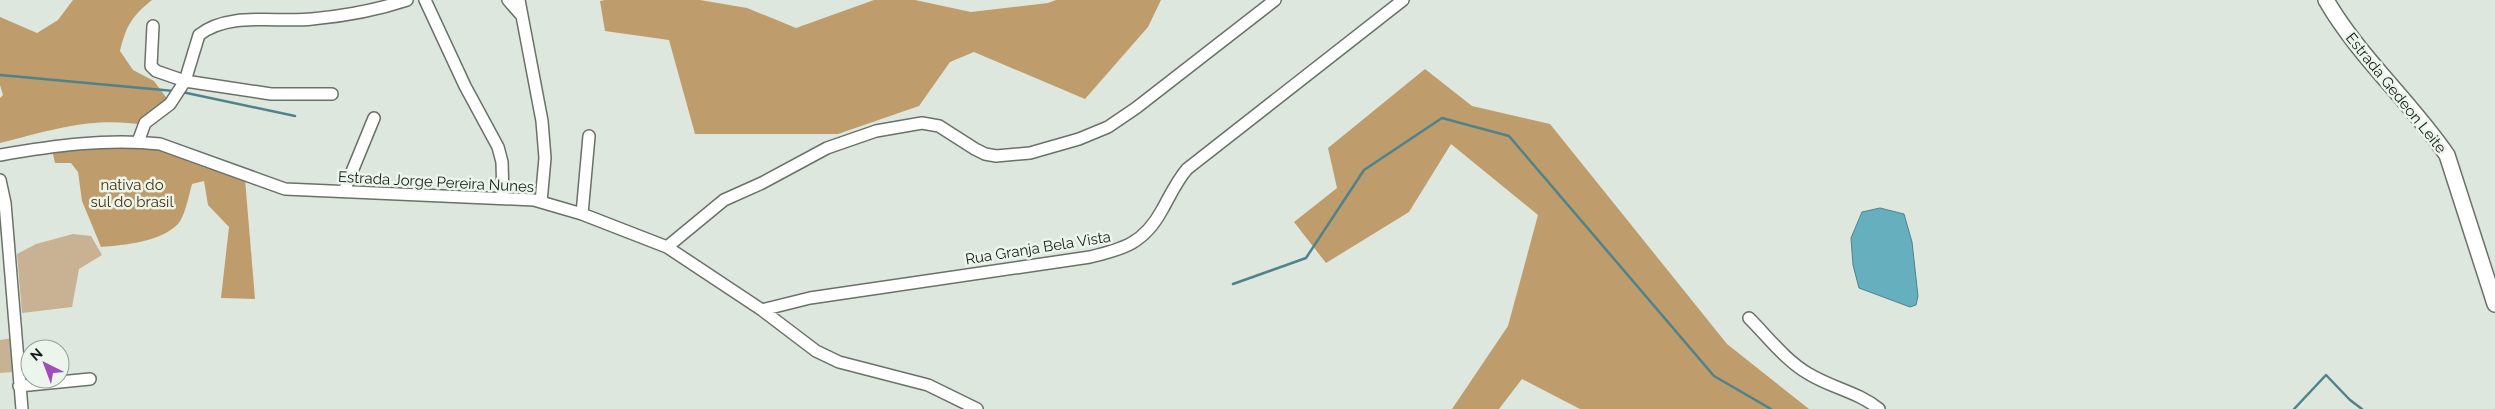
<svg xmlns="http://www.w3.org/2000/svg" width="2495" height="409" viewBox="0 0 2495 409" font-family="Raleway,sans-serif">
<style>
.green{fill:#c9b293}
.forest{fill:#be9c6b}
.water{fill:#66afbe;stroke:#4f838c}
.lines{fill:none;stroke-linecap:round;stroke-linejoin:round}
.stream{stroke:#4f838c;stroke-width:2.5}
.minor-casing{stroke:#697168;stroke-width:14}
.major-casing{stroke:#697168;stroke-width:18}
.minor{stroke:#fff;stroke-width:11}
.major{stroke:#fff;stroke-width:15}
.labels{text-anchor:middle;dominant-baseline:central;stroke-width:5;stroke-linejoin:round;paint-order:stroke}
.street-label{font-size:15px;fill:#181c18;stroke:#ecf5eb}
.park-label{font-size:15px;fill:#472f06;stroke:#ecf5eb}
</style>
<rect width="100%" height="100%" fill="#dee7de"/>
<path class="green" d="M73,234L91,236L102,255L79,269L72,307L22,313L17,254L36,244Z
M12,338L13,372L0,373V340Z"/>
<path class="forest" d="M73,0H152C132,16 126,26 120,51L133,70L154,81L168,100L145,125C92,116 51,130 0,143V98L3,95L0,85V17L37,33L58,20Z
M605,0H700L747,8L796,28L874,0H915L971,12L1048,3L1056,0H1161L1148,27L1085,99L974,52L950,62L919,106L838,134H695L669,40L605,31L600,1Z
M1425,69L1472,106L1550,124L1727,344L1809,409H1580L1522,379L1499,409H1452L1508,326L1538,215L1451,144L1409,212L1326,263L1294,222L1337,188L1328,148Z
M150,147L182,152L245,179L255,299L221,298L229,227L208,205L204,181L192,184C189,195 185,216 178,224C160,242 125,245 101,247L82,201L78,172L71,163H55L52,150Z"/>
<path class="water" d="M1880,208L1904,214L1912,242L1918,296L1916,305L1910,307L1859,288L1853,265L1851,238L1862,212Z"/>
<g class="lines">
<path class="stream" d="M0,75L174,91
M182,92L295,116
M1233,284L1306,258L1364,170L1442,118L1509,136L1714,376L1771,409
M2294,409L2326,375L2350,400L2362,409"/>
<defs>
<path id="minor" d="M425,0L465,86L498,147L502,162L503,197
M508,0L522,16
M519,0L542,121L545,158L541,202
M153,26L151,66L156,71L185,81L199,35C229,11 277,23 312,19C344,16 377,10 407,0
M138,142L145,123L170,104L185,81L271,94H332
M0,155C52,146 107,138 160,144L285,189L534,200L582,214L667,247L762,310L816,351L839,362L928,385L977,409
M0,180L5,203L22,409
M344,191L374,118
M582,214L589,136
M667,247L724,200L762,183L827,148L876,131L922,123L939,126L975,149L985,154L996,156L1030,153L1079,139L1108,127L1136,108L1275,0
M762,310L810,298L1090,257C1124,249 1144,243 1162,210C1170,196 1176,182 1187,169L1403,0
M1749,318C1768,337 1786,361 1809,374C1832,388 1858,392 1879,409
M19,386L90,379"/>
<path id="major" d="M2326,0C2359,57 2410,101 2447,155L2495,304"/>
</defs>
<use href="#minor" class="minor-casing"/>
<use href="#major" class="major-casing"/>
<use href="#minor" class="minor"/>
<use href="#major" class="major"/>
</g>
<g class="labels">
<g class="street-label">
<text transform="translate(2396 93) rotate(51)">Estrada Gedeon Leite</text>
<text transform="translate(436 182) rotate(3)">Estrada Jorge Pereira Nunes</text>
<text transform="translate(1038 248) rotate(-9)">Rua Granja Bela Vista</text>
</g>
<g class="park-label">
<text x="132" y="185">nativa do<tspan x="132" dy="17">sul do brasil</tspan></text>
</g>
</g>
<g transform="translate(45 364) rotate(318)"><circle r="24" fill="#ecf5eb" stroke="#979e97"/>
<path d="M0-4L9 19L0 12L-9 19Z" fill="#9f4cbc"/>
<text y="-8" font-size="14" font-weight="bold" text-anchor="middle" fill="#181c18">N</text>
</g>
</svg>
